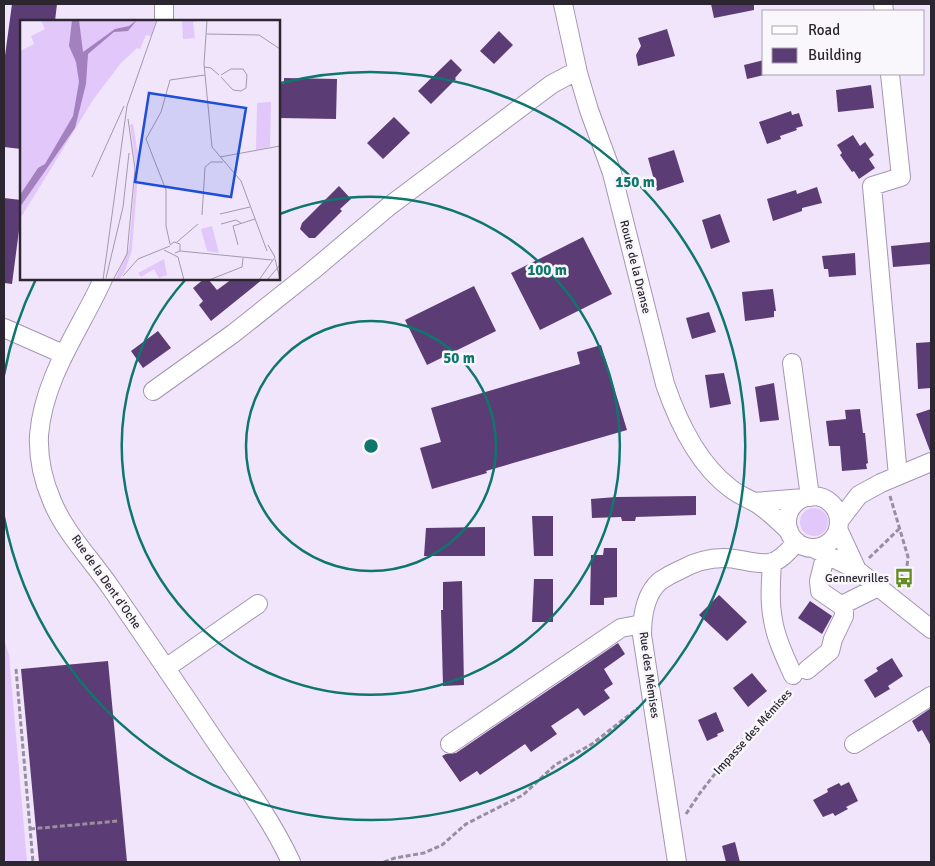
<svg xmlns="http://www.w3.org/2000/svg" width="935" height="866" viewBox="0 0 935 866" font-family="Signika,sans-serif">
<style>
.green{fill:#e2c7fa}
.building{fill:#5c3c74}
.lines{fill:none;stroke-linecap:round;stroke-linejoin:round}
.minor-casing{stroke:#a496b0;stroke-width:20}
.path{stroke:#978e9f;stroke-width:3;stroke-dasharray:5 2.5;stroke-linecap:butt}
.minor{stroke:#fff;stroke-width:18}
.ring{fill:none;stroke:#0f766e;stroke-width:2.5}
.labels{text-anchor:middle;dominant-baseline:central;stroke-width:5;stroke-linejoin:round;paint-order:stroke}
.street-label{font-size:12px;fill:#2c2631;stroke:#f9f6fc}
.poi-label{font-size:12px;fill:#2c2631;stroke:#f9f6fc;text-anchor:end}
.inset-road{fill:none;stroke:#a299ab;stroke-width:1}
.view{fill:#1d4ed8;fill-opacity:0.15;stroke:#1d4ed8;stroke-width:2.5}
.inset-edge{fill:none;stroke:#2c2631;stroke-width:2.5}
.centre{fill:#0f766e;stroke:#f9f6fc;stroke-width:2.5}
.ring-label{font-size:15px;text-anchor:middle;font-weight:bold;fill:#0f766e;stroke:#f9f6fc;stroke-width:5;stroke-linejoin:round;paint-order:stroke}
</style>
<rect width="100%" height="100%" fill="#f1e5fc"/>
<path class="green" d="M800 522a14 14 0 1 1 28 0a14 14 0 1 1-28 0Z
M4,639L9,655L27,862H4Z"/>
<path class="building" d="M12,4H57L55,21H21V149L4,147V63Z
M711,4H754V10L714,18Z
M667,29L675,56L638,66L636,55L641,46L638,38Z
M499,31L513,45L494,64L480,51Z
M451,59L462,70L455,78L456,79L431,104L418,91Z
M764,60V75L747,79L744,65Z
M284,78L337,79L336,119L279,118V84H284Z
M871,85L874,108L838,112L836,90Z
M791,111L792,115L799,113L803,126L796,128L797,130L780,136L781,139L767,144L759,122Z
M394,117L410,133L383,159L367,143Z
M853,135L860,146L865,142L874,155L869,159L875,168L859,179L854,171L852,172L840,155L842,153L837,145Z
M674,150L684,182L657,191L648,158Z
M339,186L351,199L340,209L342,211L315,238H309L300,229L302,223Z
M817,187L822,203L802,208V211L773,221L767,199L796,190L797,194Z
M4,198L21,200V215L12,284L4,283Z
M720,214L730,242L711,249L702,220Z
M583,237L612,294L540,330L511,273Z
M931,242V264L893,267L891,246Z
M855,253L856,275L829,277L828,269H824L822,256Z
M204,279H208L217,290L232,279H263L211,321L199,305L203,301L193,288Z
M474,286L496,331L427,365L405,320Z
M773,289L776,311H774V317L745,321L742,292Z
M709,312L716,332L692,339L686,318Z
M158,331L171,348L143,368L131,351Z
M931,342V388L918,389L916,343Z
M601,345L627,430L486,471L487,473L432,489L420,448L441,442L431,408L580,364L577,352Z
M724,373L731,404L710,408L705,375Z
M774,383L779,420L760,422L755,387Z
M860,409L863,433H865L868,463L866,464L867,469L842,471L840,446H829L826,421L846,419L845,410Z
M931,409V451H930L916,414Z
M696,496V515L636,517L635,521H622L621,517L592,518L591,499L616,497Z
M532,516H553V556H534Z
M485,527V556H424L426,528Z
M604,548H617V597L604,598V605H590L591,555H603Z
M534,579H553V622H532Z
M462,581L464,685L443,686L441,610H443V582Z
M719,595L747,622L727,641L699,615Z
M810,601L832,616L822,634L798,618Z
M618,643L625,654L604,669L613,684L604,690L610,698L584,716L578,708L551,726L557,734L531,752L525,744L480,775L477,771L460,782L442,756L446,754L456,753Z
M892,658L903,676L888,686L890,689L875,698L864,680L878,671L876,668Z
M108,661L127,862H39L21,669Z
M752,673L767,691L748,707L733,688Z
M931,708V746L922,730L918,732L912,721Z
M716,712L724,731L717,734L718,736L707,741L698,720Z
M849,782L858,801L846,807L848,809L835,816L833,813L823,817L813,800L828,792L827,789L839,783L841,786Z
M735,842L740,862H726L722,846Z"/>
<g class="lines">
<defs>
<path id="minor" d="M563,4L578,73L589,110L612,173L665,384C678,422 697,463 730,488C737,494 745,497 754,502C767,509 778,521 789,531
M883,4L884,11
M164,21V4
M890,74L901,177L872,186L898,476
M103,279C80,330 44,376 39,435C38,457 43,480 52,501C65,533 92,560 111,588C146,639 181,690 215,741C242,780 271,819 291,862
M4,328L63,354
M792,363L810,497
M153,391L234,333L312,271L388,207L552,84L569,75L578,73
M787 522a26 26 0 1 1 52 0a26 26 0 1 1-52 0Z
M754,502L804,498
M839,521L859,495L881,483L931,462
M838,529L857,570
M813,548L857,570L931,629
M826,553L819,581L820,591L839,604H844L878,587
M772,562C771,581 769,601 773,620C776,639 785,657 793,675
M166,668L258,604
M807,670L830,651L833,639L844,616V604
M450,744L621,628L642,624
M854,744L931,696
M677,862L642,635C642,617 645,594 660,581C666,577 673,573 680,570C694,562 707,558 724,558C739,558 755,565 770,563C781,561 790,549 797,542"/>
</defs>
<use href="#minor" class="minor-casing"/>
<path class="path" d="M890,496L908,557L907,566L898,582
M869,558L899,529
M16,669L33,862
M686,814L700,793L735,748L792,690
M30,829L118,821
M384,862L395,858L424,853L442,845L466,824L523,795L555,765L592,744L638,708"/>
<use href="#minor" class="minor"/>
</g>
<g class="ring">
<circle cx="371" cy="446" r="125"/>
<path d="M280 214A249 249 0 1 1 186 279"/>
<path d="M4 375A374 374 0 0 1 36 279M281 83A374 374 0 1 1 4 517"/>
</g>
<defs>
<symbol id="bus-bare" viewBox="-9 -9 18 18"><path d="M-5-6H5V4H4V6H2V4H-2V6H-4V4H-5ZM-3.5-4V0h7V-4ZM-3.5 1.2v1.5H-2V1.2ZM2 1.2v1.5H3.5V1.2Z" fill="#648e1f" stroke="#f9f6fc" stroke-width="2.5" paint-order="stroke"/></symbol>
</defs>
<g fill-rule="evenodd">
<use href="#bus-bare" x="890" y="564" width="28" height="28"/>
</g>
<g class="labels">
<g class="street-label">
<text transform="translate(635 267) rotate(76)">Route de la Dranse</text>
<text transform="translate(106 582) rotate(55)">Rue de la Dent d'Oche</text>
<text transform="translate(649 675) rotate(82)">Rue des Mémises</text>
<text transform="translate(753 732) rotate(-48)">Impasse des Mémises</text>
</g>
<g class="poi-label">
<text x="889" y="578">Gennevrilles</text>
</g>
</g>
<g transform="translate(20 20)">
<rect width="260" height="260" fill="#f1e5fc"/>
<path d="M21,0H136L131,16L126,15L120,29L117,28L100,44L73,80L0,199V31L14,24L11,16L25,9ZM162,0H182L173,2L175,18L163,19ZM251,82L250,127L236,130L237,83ZM113,104L119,141L112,230L105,251L99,260H95L109,228L116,147L110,105ZM192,206L199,233L187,231L181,209ZM144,239L147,255L139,258L134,249L121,257L118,253Z" fill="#e2c7fa"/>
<path d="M52,0H59L63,32L95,9L109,6L117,0L108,11L94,12L68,34L66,64L55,108L0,187V175L18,148L25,144L53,96L59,62L56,42L49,26Z" fill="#a381bf"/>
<path class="inset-road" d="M187,0L184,44L192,127L221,161L247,231M187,14L239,15L260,29M184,47L191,48L199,55M201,57L213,70L221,71L226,68L227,55L223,49H211L201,55M200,137L260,126M72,157L104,86M200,194L230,187M182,195L185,147L191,142H203M201,204L216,200L221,203M157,222L178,204M150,224L146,206V170L126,119L141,92L150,60L185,55M150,225L154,222L160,224V231L155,233M218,225L213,206L235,199M144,230L158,237L164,260M160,231L252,240M255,239L260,259M103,256L118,239L150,226M86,258L103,187L109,133M83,260L107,86L137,0M93,260L107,234L115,149L108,99M189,260L222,247L223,238M239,260L255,237L248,225M247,260L260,245"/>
<path class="view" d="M129,73L226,88L211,177L115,162Z"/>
<rect width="260" height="260" class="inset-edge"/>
</g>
<circle cx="371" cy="446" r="8" class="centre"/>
<g class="ring-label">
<text x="635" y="187">150 m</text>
<text x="547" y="275">100 m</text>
<text x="459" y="363">50 m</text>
</g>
<rect width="935" height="866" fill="none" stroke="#2c2631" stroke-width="10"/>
<rect x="762" y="10" width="162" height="65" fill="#f9f6fc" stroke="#a7a3ab"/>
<rect x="772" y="26" width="25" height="8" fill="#ffffff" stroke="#a7a3ab"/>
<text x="808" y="35" font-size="15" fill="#2c2631">Road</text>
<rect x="772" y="48" width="25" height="15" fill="#5c3c74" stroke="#a7a3ab"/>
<text x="808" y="60" font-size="15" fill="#2c2631">Building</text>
</svg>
